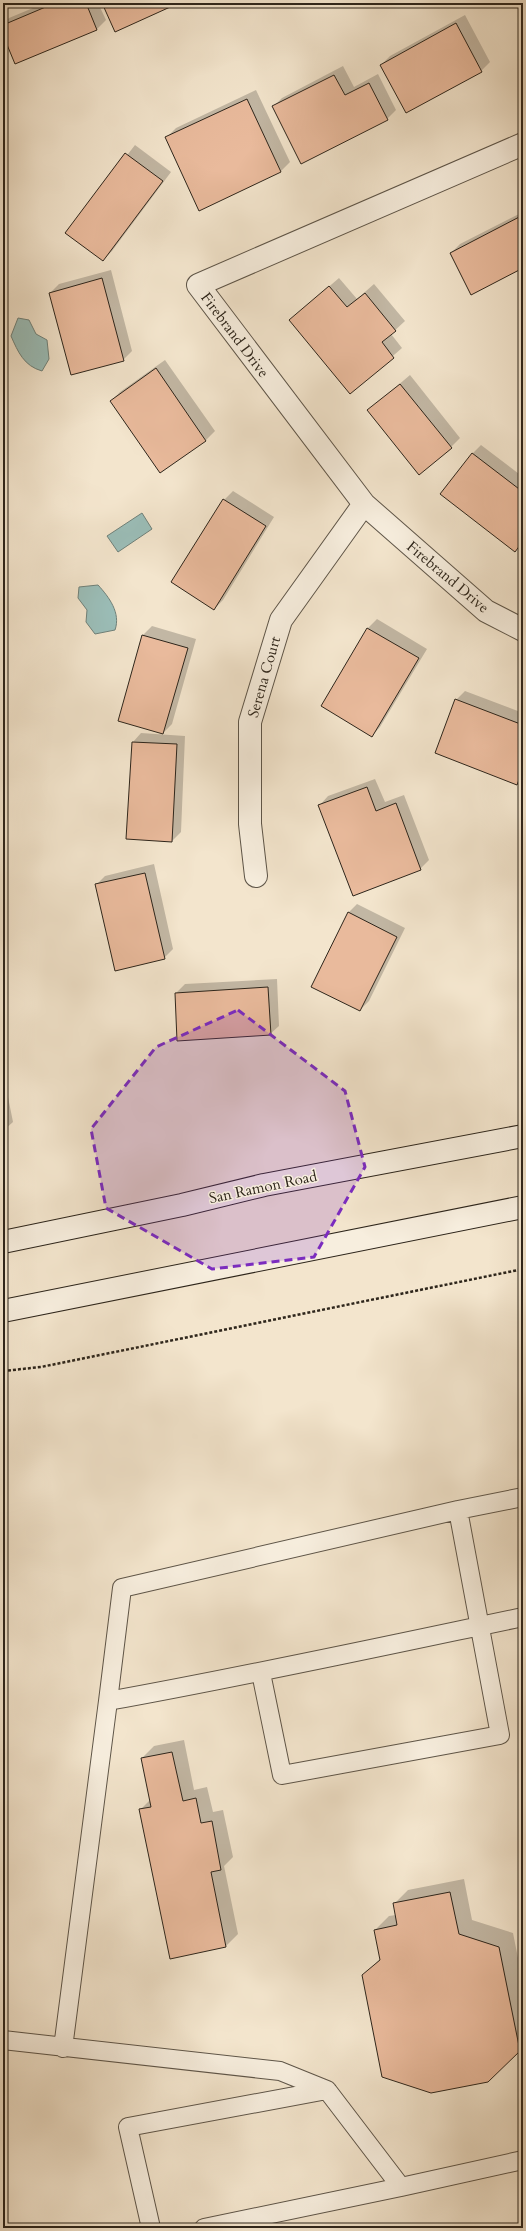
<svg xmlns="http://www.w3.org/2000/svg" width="526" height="2231" viewBox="0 0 526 2231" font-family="Cardo,serif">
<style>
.water{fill:#9bbfba;stroke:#6f817a}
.shadow{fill:#0003}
.building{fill:#e9ba9c;stroke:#2d251b}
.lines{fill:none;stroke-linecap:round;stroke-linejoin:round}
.service-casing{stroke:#5e5548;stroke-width:20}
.minor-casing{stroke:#5e5548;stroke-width:24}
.secondary-casing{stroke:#2d251b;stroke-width:24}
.path{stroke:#2d251b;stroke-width:2.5;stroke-dasharray:3 2;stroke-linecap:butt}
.service{stroke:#f7eede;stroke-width:18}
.minor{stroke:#f7eede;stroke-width:22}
.secondary{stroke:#f7eede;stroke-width:22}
.marked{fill:#7b2cbf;fill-opacity:0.2;stroke:#7b2cbf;stroke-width:3;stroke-dasharray:8 5;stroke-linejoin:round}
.labels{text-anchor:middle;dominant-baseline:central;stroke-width:3;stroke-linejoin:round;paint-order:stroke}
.street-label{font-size:15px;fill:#2d251b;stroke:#f7eede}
</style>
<rect width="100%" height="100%" fill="#f3e5cd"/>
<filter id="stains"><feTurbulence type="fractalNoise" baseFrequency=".005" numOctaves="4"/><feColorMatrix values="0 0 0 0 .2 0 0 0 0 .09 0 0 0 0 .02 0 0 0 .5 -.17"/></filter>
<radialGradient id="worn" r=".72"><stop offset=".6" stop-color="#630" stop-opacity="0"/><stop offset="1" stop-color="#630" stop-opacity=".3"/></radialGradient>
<path class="water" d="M18,318L29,320L36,334L47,340L49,359L42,371C24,366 18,352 11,336Z
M142,513L152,529L118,552L107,536Z
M98,585C109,597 121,613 115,630L95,634L86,622L87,610L78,598L79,587Z"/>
<path class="shadow" d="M45,3H98L106,20L97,29L16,63L3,33V25L9,18Z
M465,15L490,62L481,71L381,65L390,56Z
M3,65L8,77L3,82Z
M343,66L354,87L378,74L396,110L387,119L302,163L273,107L282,98Z
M256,90L290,162L281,171L200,209L167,137L176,128Z
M135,145L171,172L112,251L103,260L67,233Z
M523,212V267L451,253L460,244Z
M111,270L132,351L123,360L50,293L59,284Z
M339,278L357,299L374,284L405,321L391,334L402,348L350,393L290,320Z
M165,360L215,431L206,440L160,472L111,401L120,392Z
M410,375L460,438L451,447L369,410Z
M481,445L523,477V542L515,550L472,454Z
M233,491L274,517L223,600L214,609L224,500Z
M377,619L427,649L380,727L372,736L322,706L368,628Z
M152,626L196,639L172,724L163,733L143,635Z
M465,691L523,713V777L517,784L456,700Z
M141,733L185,736L181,832L172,841L133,742Z
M375,779L385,802L404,795L429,860L420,869L320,805L328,796Z
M154,864L173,949L164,958L96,885L105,876Z
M357,904L405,928L369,1001L360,1010L348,913Z
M277,979L279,1026L270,1034L178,1039L176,993L185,984Z
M3,1072L13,1122L3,1131Z
M184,1740L194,1790L207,1787L213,1812L223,1810L233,1857L224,1866L238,1934L226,1946L140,1810L151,1799L142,1758L154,1746Z
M464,1879L472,1920L513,1933L523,1983V2047L488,2081L363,1975L381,1958L375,1930L389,1916L396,1915L394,1904L408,1890Z"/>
<path class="building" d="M55,3H86L97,30L15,64L3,35V25Z
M102,3H179L115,32Z
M456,23L482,72L406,113L380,65Z
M334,75L345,95L369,83L388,120L301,164L272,106Z
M247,99L281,172L199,211L165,137Z
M125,153L163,181L103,261L65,233Z
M523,215V268L471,295L450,253Z
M102,278L124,361L71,375L49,293Z
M329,286L347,307L365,293L396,331L382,342L394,358L350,394L289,320Z
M156,368L206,441L160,473L110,401Z
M400,384L452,448L419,475L367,410Z
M472,453L523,492V541L515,552L440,494Z
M223,499L266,526L214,610L171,582Z
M367,628L419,658L372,737L321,706Z
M142,635L188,648L163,734L118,721Z
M455,699L523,725V769L517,785L435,753Z
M132,742L177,744L172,842L126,839Z
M367,787L376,811L396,803L421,870L353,896L318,805Z
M145,873L165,959L115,971L95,884Z
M348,912L397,937L360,1011L311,987Z
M268,987L271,1035L177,1041L175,993Z
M172,1752L183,1801L196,1798L201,1823L212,1821L221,1870L211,1872L226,1947L170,1959L139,1809L151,1807L141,1758Z
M450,1892L459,1934L499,1947L520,2051L488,2082L431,2093L382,2077L362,1975L380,1960L374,1930L397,1925L393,1903Z"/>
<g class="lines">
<defs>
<path id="service" d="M458,1510L523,1497
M261,1673L282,1775L500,1735L458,1510L122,1588L108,1701C247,1676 385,1646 523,1617
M3,2040L280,2071L327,2090L401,2187L523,2160
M63,2048L108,1701
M151,2228L128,2127L327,2090
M204,2228L401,2187"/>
<path id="minor" d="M523,144L198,285L364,504L486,611L523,630
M256,876L250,824V722L281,620L364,504"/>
<path id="secondary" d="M3,1242L182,1205L264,1185L523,1136
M3,1311L523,1207"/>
</defs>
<use href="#service" class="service-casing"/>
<use href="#minor" class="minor-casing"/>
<use href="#secondary" class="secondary-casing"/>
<path class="path" d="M3,1371L41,1367L523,1269"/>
<use href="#service" class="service"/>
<use href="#minor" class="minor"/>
<use href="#secondary" class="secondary"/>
</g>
<path class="marked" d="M238,1010L345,1091L365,1167L314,1257L212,1269L106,1208L91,1129L156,1047Z"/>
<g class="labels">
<g class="street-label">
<text transform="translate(235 335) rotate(53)">Firebrand Drive</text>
<text transform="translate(448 577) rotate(40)">Firebrand Drive</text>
<text transform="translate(264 677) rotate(-74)">Serena Court</text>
<text transform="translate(263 1187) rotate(-12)">San Ramon Road</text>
</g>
</g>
<rect width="526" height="2231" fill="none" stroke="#f3e5cd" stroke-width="16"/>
<rect x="4" y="4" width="518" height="2223" fill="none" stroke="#2d251b" stroke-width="2"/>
<rect x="8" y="8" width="510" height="2215" fill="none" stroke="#2d251b"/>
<rect width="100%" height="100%" filter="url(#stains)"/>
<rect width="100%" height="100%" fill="url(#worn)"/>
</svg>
